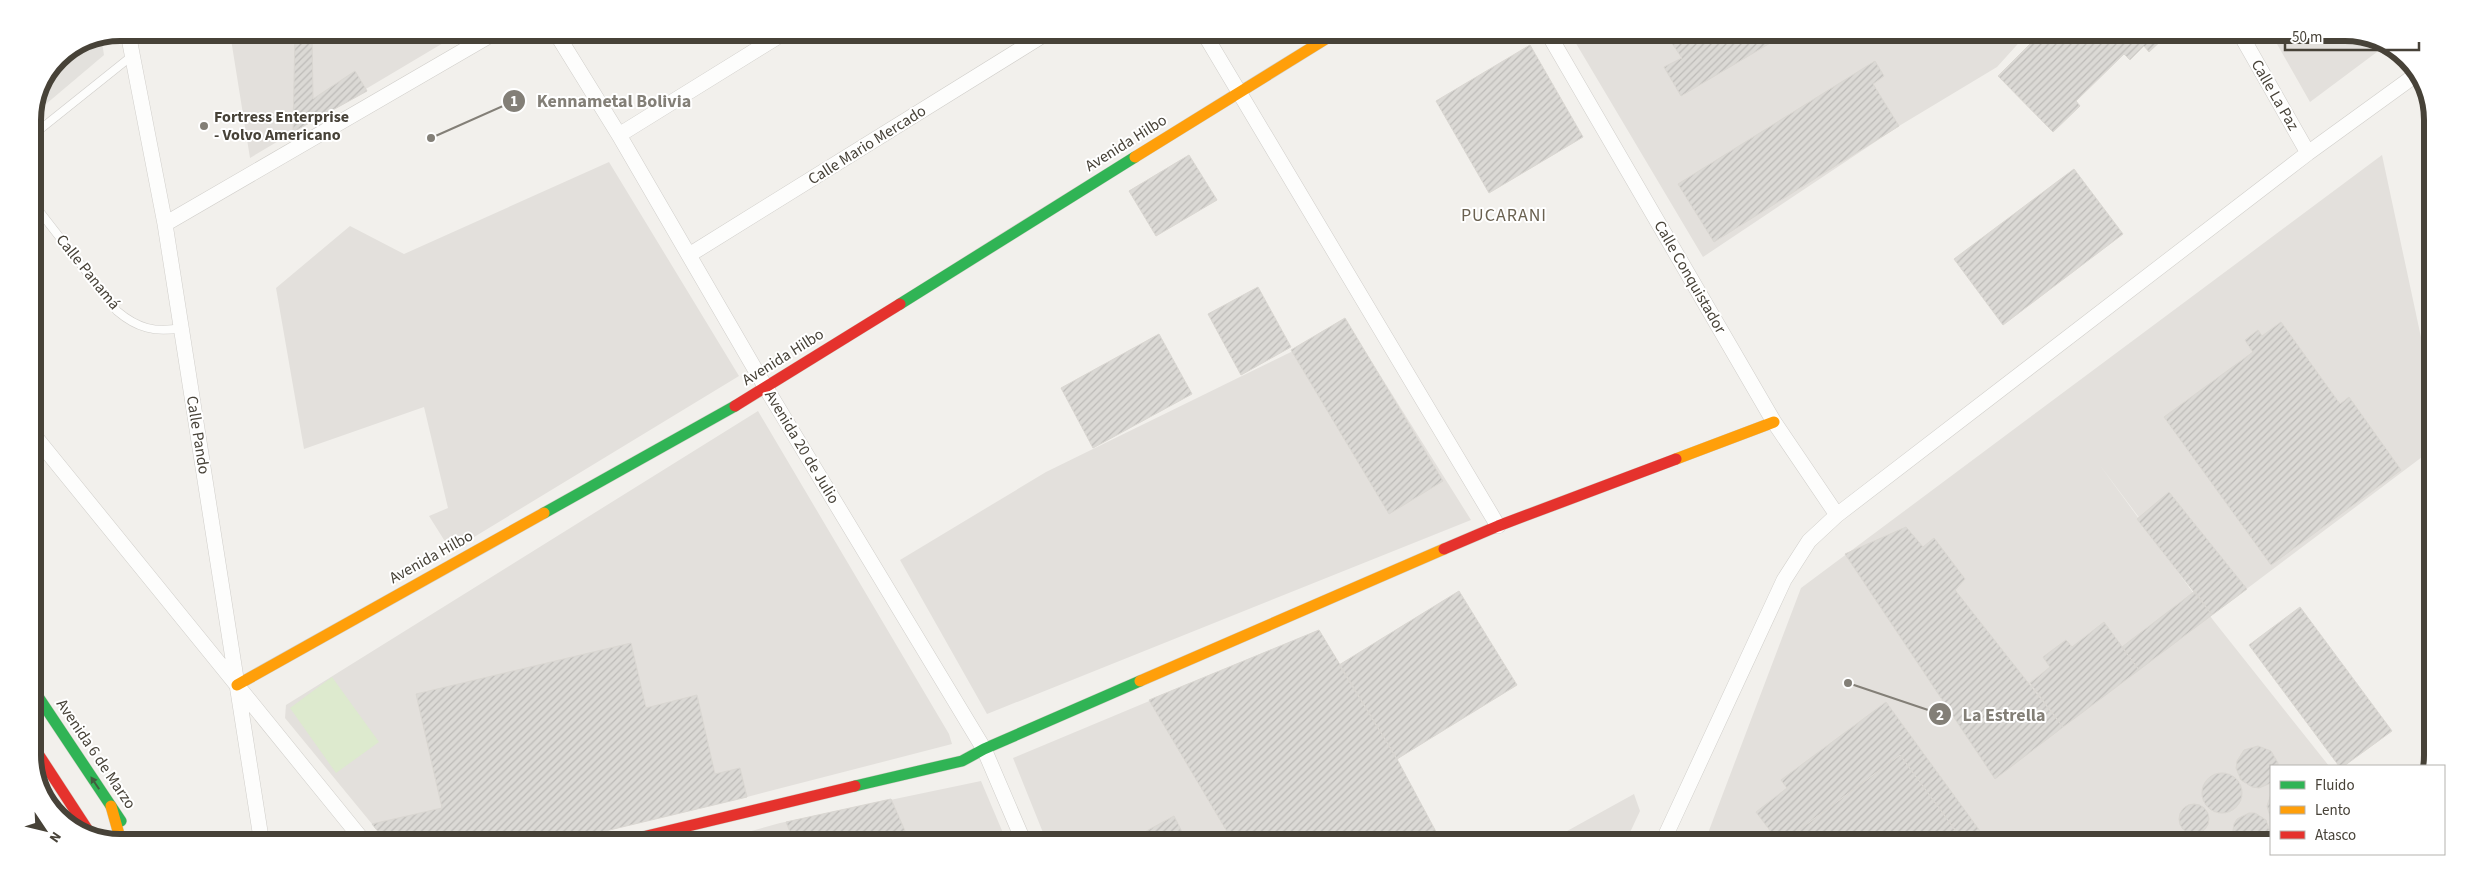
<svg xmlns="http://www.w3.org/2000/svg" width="2465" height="875" viewBox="0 0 2465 875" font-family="'Source Sans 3',sans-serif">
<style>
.industrial{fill:#e3e0dc}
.pitch{fill:#ddeace}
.parking{fill:#e3e1dd}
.building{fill:url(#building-hatch);stroke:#dad7d2}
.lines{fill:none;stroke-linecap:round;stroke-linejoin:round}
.lane-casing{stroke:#d0ceca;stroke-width:9}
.street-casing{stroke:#d0ceca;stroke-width:16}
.fast-casing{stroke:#d0cdc3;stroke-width:12}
.slow-casing{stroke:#d0cdc3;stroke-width:12}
.jam-casing{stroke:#d0cdc3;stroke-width:12}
.lane{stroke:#fdfdfc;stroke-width:8}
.street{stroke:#fdfdfc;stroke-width:15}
.fast{stroke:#30b455;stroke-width:11}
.slow{stroke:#ff9f0a;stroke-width:11}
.jam{stroke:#e5322d;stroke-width:11}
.oneway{fill:#415e3f}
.poi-dot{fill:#837f77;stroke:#fff;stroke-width:2}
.labels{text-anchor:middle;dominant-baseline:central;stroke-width:4;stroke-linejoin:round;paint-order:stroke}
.street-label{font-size:16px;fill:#474238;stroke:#fff}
.poi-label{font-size:16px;font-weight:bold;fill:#474238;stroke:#fff;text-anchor:start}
.neighbourhood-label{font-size:18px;letter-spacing:1px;fill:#6a6150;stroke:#fff}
.rim{fill:none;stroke:#474238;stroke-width:6}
.leader{fill:none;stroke:#837f77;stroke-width:2}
.callout-dot{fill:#837f77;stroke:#fff;stroke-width:2}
.mark-label{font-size:15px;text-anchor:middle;font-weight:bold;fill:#fff}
.callout-label{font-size:18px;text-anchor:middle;font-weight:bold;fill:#837f77;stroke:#fff;stroke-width:4;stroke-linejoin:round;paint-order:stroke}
</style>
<defs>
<pattern id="building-hatch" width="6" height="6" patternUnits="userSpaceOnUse" patternTransform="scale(1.25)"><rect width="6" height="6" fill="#dbd9d5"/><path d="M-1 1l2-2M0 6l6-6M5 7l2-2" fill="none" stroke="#bdbbb8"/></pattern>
</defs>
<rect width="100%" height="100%" fill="#f2f0ec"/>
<path class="industrial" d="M230,33H460L250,158Z
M1571,35L2025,36L1997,67L1899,126L1703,257Z
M2273,37H2373L2385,46L2310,102Z
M2382,155L2431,384L2430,451L2212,615L2099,464L2213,620L2329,766H2271V842L1705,841L1801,588Z
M609,162L739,376L451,551L429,516L448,508L424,407L304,449L276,288L350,226L404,254Z
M1348,324L1471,520L987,714L900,560L1046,472Z
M758,411L949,734L952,744L747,797L572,839L372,824L285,718L286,705Z
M1319,630L1397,759L1441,841L1046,840L1013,758Z
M981,781L1006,840L723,839L780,823Z
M1634,794L1640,811L1626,841H1549Z"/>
<path class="pitch" d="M332,677L379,742L336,773L290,708Z"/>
<path class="parking" d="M101,36L104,55L33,115L58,58L87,39Z"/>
<path class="building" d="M295,33H312L313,99L355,71L367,91L293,132Z
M1667,36H1782L1681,96L1664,67L1682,58Z
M2038,36L2165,37L2149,52L2144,46L2130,60L2124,54L2076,101L2080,106L2053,132L1998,76Z
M1530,45L1583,137L1489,193L1436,101Z
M1875,61L1884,76L1873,84L1899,126L1714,242L1678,184Z
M1189,155L1217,200L1156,236L1129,191Z
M2074,169L2123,234L2003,325L1954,259Z
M1258,287L1291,347L1241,375L1208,314Z
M1345,318L1443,481L1389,514L1291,350Z
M2281,322L2340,404L2349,397L2401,470L2271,565L2164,417L2253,352L2245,340L2258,330L2262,336Z
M1159,334L1192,394L1093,448L1061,388Z
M2169,492L2247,589L2212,615L2137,519Z
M1906,527L1923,547L1934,538L1965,579L1955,590L2063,727L1995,779L1845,554Z
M1459,591L1517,685L1397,759L1339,665Z
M2195,591L2212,615L2139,670L2122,647Z
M2300,607L2392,731L2344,766H2339L2249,645Z
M2104,622L2139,670L2063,727L2030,683L2050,667L2043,657L2066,640L2072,647Z
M1319,630L1397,759L1441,841L1232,840L1149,700Z
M631,643L646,708L697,695L715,774L740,768L747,797L572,839H384L372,824L442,808L416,694Z
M1886,702L1988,842H1964L1900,755L1784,841H1778L1756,812L1787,788L1781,780Z
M2258,746L2271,751L2278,763V766H2271V783L2259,788L2252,787L2241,780L2236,768L2237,761L2244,750Z
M1900,755L1964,842L1784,841Z
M2202 793a20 20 0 1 1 40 0a20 20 0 1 1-40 0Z
M2271,794V819L2267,806Z
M891,799L909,840L793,839L786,822Z
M2179 819a15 15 0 1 1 30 0a15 15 0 1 1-30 0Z
M2249,813H2255L2266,820L2270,832L2267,842H2235L2232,837L2234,824L2237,819Z
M1174,816L1186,840H1130Z
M2217,833L2225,836L2229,842H2203L2208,835Z"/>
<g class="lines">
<defs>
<path id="lane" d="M33,135L133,55
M33,203L117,311C137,328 155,333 181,328"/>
<path id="street" d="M128,33L165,224L261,838
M556,33L619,135L766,388L984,749L1023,840
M1205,35L1498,526
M1549,35L1774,422L1837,515
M2242,37L2308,153
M619,135L782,34
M165,224L494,33
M689,255L1045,34
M33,434L361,838
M1663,841L1784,580L1809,541L1837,515L2308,153L2417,74"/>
<path id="fast" d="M900,304L1135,157
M544,513L735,406
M33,689L121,821
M855,786L962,761L984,749L1140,681"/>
<path id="slow" d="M1135,157L1332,35
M1676,459L1774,422
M1140,681L1444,549
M237,685L544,513
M111,806L120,838"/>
<path id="jam" d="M735,406L900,304
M1444,549L1498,526L1676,459
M33,746L93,838
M634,839L855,786"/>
</defs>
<use href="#lane" class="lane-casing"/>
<use href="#street" class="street-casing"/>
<use href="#fast" class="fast-casing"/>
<use href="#slow" class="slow-casing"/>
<use href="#jam" class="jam-casing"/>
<use href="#lane" class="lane"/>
<use href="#street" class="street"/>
<use href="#fast" class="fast"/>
<use href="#slow" class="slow"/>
<use href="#jam" class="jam"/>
</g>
<defs><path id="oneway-solid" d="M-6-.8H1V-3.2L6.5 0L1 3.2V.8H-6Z" transform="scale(1.25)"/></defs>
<use class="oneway" href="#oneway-solid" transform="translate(95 783) rotate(-124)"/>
<circle class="poi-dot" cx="204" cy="126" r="5"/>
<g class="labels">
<g class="street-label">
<text transform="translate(2275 95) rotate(60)">Calle La Paz</text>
<text transform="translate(1126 143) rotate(-32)">Avenida Hilbo</text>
<text transform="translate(867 145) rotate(-32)">Calle Mario Mercado</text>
<text transform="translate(88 272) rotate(51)">Calle Panamá</text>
<text transform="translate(1690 277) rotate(60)">Calle Conquistador</text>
<text transform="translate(783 357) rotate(-32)">Avenida Hilbo</text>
<text transform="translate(198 435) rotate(81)">Calle Pando</text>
<text transform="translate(802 447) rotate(59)">Avenida 20 de Julio</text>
<text transform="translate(431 557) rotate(-29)">Avenida Hilbo</text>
<text transform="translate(96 754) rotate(56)">Avenida 6 de Marzo</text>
</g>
<g class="poi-label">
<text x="214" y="117">Fortress Enterprise<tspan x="214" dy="18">- Volvo Americano</tspan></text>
</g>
<g class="neighbourhood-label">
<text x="1504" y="215">PUCARANI</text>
</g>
</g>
<path d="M0 0H2465V875H0ZM120 41H2345A79 79 0 0 1 2424 120V755A79 79 0 0 1 2345 834H120A79 79 0 0 1 41 755V120A79 79 0 0 1 120 41Z" fill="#fff" fill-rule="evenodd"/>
<path class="rim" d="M120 41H2345A79 79 0 0 1 2424 120V755A79 79 0 0 1 2345 834H120A79 79 0 0 1 41 755V120A79 79 0 0 1 120 41Z"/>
<path class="leader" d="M431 138L514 101M1848 683L1940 714"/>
<g class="callout-dot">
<circle cx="431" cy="138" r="5"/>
<circle cx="1848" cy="683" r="5"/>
<circle cx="514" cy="101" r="12"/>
<circle cx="1940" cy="714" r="12"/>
</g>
<g class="mark-label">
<text x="514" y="106">1</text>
<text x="1940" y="720">2</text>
</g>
<g class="callout-label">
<text x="614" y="107">Kennametal Bolivia</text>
<text x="2004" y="721">La Estrella</text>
</g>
<rect x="2270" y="765" width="175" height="90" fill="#ffffff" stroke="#b5b3af"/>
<rect x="2280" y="781" width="25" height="8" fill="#30b455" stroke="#b5b3af"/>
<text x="2315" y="790" font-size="15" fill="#474238">Fluido</text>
<rect x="2280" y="806" width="25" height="8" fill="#ff9f0a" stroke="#b5b3af"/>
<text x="2315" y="815" font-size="15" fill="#474238">Lento</text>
<rect x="2280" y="831" width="25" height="8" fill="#e5322d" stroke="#b5b3af"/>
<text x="2315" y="840" font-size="15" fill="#474238">Atasco</text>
<g transform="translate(45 830) rotate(125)" stroke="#ffffff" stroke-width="4" paint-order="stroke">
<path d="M0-4L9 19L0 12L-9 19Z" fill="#474238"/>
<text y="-8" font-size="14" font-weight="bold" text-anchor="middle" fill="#474238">N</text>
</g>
<path d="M2285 42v8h134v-8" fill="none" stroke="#474238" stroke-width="2.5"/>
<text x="2292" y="42" font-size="15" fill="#474238" stroke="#ffffff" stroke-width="4" paint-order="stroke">50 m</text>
</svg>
